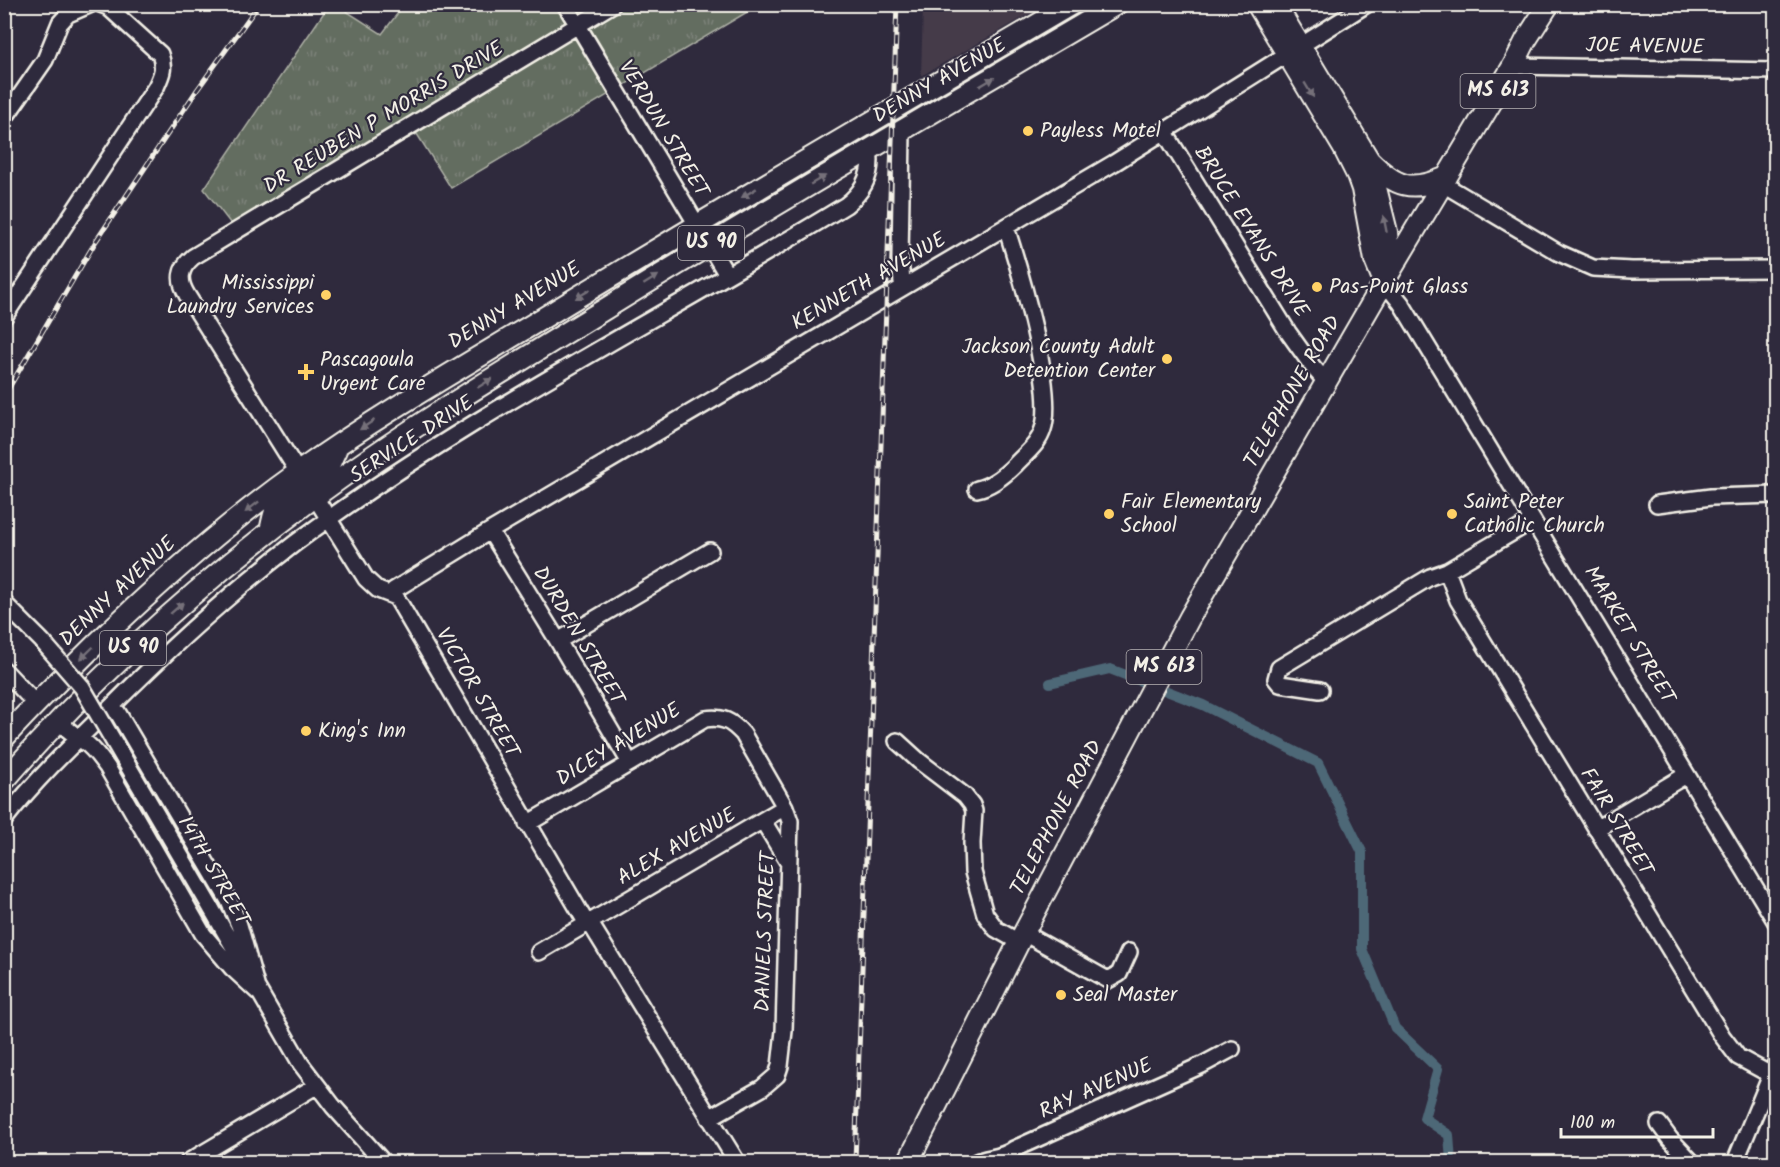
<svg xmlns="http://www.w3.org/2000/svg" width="1780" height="1167" viewBox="0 0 1780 1167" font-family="Kalam,sans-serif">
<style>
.built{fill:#443a49}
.grass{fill:url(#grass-tufts);stroke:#acafa4;stroke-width:1.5}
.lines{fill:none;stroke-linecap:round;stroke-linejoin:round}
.canal{stroke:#4e6777;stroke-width:10}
.minor-casing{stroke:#f4f1e8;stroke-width:20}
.major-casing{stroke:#f4f1e8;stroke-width:24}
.minor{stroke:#2f2a3d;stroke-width:15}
.major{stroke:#2f2a3d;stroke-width:20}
.rail-casing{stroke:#f4f1e8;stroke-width:5}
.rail{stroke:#2f2a3d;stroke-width:3;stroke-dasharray:9;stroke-linecap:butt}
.minor-bridge-casing{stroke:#f4f1e8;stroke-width:20;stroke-linecap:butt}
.minor-bridge{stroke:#2f2a3d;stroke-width:15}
.oneway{fill:#747079}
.poi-dot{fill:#ffd166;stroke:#2f2a3d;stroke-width:2}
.labels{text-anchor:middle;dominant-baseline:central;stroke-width:4.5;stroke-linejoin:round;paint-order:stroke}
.shield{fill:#2f2a3d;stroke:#b9b5b5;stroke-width:1.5}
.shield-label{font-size:20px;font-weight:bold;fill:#f4f1e8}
.street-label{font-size:21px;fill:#f4f1e8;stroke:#2f2a3d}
.poi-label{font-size:21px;fill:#f4f1e8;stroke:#2f2a3d;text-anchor:start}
</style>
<defs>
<pattern id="grass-tufts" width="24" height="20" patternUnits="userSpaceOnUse" patternTransform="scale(1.5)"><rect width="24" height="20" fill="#646d61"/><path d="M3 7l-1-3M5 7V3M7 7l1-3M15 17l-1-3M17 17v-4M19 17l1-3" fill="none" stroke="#7b8278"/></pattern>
</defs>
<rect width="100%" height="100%" fill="#2f2a3d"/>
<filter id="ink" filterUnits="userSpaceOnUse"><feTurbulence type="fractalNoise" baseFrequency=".0167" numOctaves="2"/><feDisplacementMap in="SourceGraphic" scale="12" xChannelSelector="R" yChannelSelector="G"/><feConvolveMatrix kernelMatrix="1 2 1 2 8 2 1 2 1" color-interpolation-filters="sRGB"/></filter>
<g filter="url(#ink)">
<path class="built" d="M923,5V4L1045,5L921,76Z"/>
<path class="grass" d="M329,5H337L382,34L404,5H759L451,188L417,134L231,224L204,189Z"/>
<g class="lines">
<path class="canal" d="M1050,683L1110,669L1203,705L1318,763L1362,852V949L1395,1028L1438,1069L1424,1118L1449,1135L1451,1162"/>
<defs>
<path id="minor" d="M565,4L727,275
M1513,66L1776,71
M4,119L45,60L60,23L68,14L91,4
M1164,131L1288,332L1313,367L1327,383
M902,132L900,259L902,282L904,286
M1443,184L1559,253L1593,268L1632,270L1776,269
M1384,282L1401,303L1776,922
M4,317L156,87C162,74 165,68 160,54L108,7L100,4
M298,472L187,295C178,280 179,269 193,257L613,4
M977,489C992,486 1004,476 1015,465C1025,454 1039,444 1043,429C1056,391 1019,268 1006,227
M315,497L366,579L378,590L396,597L587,924
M1657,504L1711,497L1776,495
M490,531L558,641L630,763
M1447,571L1458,600L1722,1036L1738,1057L1771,1075
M392,594L394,590L490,531L1114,163L1367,4
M558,641L710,551
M4,670L35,703
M1320,690L1280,684L1276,679L1279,668L1430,577L1447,571L1532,521
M112,706L118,713L229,901L239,925L258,992
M59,721C67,730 73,734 83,741C93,747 100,758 107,767L203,934L232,968L258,992
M897,741L919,761L965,796L972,805L974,811L972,843L973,872L985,914L996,929L1019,942
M4,820C37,778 75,742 113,705C170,648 230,593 294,544C467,415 662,318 846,205C864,191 873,173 869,150
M763,821L788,862
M527,824L705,719C722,716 731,721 743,734L785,807L790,821L784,1031L780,1066L777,1075L762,1088L709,1118
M1596,829L1686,775
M211,908L301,1064L333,1106L383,1162
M590,923L737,1162
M1024,933L1108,980L1119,974L1129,952
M539,952L785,807
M1659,1124L1670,1139L1692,1162
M188,1162L316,1086
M976,1162C989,1157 1003,1158 1014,1149L1202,1065L1232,1049
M1735,1162L1776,1063"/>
<path id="major" d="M1257,4L1343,147L1357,175L1362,189L1375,260L1384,282
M1275,4L1369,160L1387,232L1389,256L1386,273
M1369,160C1397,188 1410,192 1447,177
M315,497C307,482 318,478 327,468C331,463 333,455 336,450
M270,531C272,524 273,514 277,507C284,493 304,494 298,472
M4,738C33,705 65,675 96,644C160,582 227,523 300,471C387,409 480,357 571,301C737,200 904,103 1072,4
M4,781C95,676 200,583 312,499C405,430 506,370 605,309C774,204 946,105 1117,4
M908,1162L1019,942L1190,617L1384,282L1513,66L1526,40L1549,4"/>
</defs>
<use href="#minor" class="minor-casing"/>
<use href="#major" class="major-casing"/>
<use href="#minor" class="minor"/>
<use href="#major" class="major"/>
<defs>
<path id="rail" d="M4,396L96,241L197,90L259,4
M855,1162L897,4"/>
</defs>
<use href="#rail" class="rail-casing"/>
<use href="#rail" class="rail"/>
<defs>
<path id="minor-bridge" d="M4,603L42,641L82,687L211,908"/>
</defs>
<use href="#minor-bridge" class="minor-bridge-casing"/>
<use href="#minor-bridge" class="minor-bridge"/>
</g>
<defs><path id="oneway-solid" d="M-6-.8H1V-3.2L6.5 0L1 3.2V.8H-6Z" transform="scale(1.5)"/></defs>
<g class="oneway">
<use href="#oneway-solid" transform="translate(987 82) rotate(-31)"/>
<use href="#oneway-solid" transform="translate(1309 90) rotate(59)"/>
<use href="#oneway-solid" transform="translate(818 180) rotate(-30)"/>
<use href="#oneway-solid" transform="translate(749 193) rotate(149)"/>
<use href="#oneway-solid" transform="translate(1385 224) rotate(-101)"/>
<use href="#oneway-solid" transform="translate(651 280) rotate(-32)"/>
<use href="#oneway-solid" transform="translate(583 294) rotate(149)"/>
<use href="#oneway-solid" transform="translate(485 383) rotate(-32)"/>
<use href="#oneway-solid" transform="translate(367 425) rotate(147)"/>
<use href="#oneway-solid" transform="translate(252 507) rotate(142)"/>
<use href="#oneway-solid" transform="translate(177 608) rotate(-41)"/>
<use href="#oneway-solid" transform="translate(87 653) rotate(136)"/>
</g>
</g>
<g class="poi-dot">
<circle cx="1028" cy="131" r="6"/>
<circle cx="1317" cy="287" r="6"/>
<circle cx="326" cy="295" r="6"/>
<circle cx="1167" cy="359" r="6"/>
<path d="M303 363h6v6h6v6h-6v6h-6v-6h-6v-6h6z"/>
<circle cx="1109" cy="514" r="6"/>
<circle cx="1452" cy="514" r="6"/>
<circle cx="306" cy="731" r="6"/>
<circle cx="1061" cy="995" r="6"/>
</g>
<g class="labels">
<g class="shield">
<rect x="1460.5" y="74" width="75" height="34" rx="4.5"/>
<rect x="678" y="226" width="66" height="34" rx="4.5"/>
<rect x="100" y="631" width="66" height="34" rx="4.5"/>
<rect x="1126.5" y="650" width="75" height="34" rx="4.5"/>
</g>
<g class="shield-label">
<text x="1498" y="91">MS 613</text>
<text x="711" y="243">US 90</text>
<text x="133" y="648">US 90</text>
<text x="1164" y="667">MS 613</text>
</g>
<g class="street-label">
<text transform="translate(1645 47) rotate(1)">JOE AVENUE</text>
<text transform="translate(940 81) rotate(-30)">DENNY AVENUE</text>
<text transform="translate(384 118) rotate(-31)">DR REUBEN P MORRIS DRIVE</text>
<text transform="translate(663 129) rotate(59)">VERDUN STREET</text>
<text transform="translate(1251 232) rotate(58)">BRUCE EVANS DRIVE</text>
<text transform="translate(869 282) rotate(-30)">KENNETH AVENUE</text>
<text transform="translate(515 306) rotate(-31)">DENNY AVENUE</text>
<text transform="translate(1293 392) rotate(-60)">TELEPHONE ROAD</text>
<text transform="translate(412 440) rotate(-33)">SERVICE DRIVE</text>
<text transform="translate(118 592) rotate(-43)">DENNY AVENUE</text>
<text transform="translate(1629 635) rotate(59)">MARKET STREET</text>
<text transform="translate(578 636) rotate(59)">DURDEN STREET</text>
<text transform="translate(477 693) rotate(60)">VICTOR STREET</text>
<text transform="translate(619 745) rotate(-31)">DICEY AVENUE</text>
<text transform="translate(1057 818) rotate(-62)">TELEPHONE ROAD</text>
<text transform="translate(1616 822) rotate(59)">FAIR STREET</text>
<text transform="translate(677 847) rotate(-30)">ALEX AVENUE</text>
<text transform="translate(213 871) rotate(60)">14TH STREET</text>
<text transform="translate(766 932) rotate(-88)">DANIELS STREET</text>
<text transform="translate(1096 1089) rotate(-24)">RAY AVENUE</text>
</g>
<g class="poi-label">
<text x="1040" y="131">Payless Motel</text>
<text x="314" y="283" text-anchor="end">Mississippi<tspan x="314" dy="24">Laundry Services</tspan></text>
<text x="1329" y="287">Pas-Point Glass</text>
<text x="1155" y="347" text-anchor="end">Jackson County Adult<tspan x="1155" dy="24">Detention Center</tspan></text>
<text x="320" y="360">Pascagoula<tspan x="320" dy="24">Urgent Care</tspan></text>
<text x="1121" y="502">Fair Elementary<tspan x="1121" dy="24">School</tspan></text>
<text x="1464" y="502">Saint Peter<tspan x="1464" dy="24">Catholic Church</tspan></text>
<text x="318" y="731">King's Inn</text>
<text x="1073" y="995">Seal Master</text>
</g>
</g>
<rect width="1780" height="1167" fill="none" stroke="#2f2a3d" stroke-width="24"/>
<rect x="12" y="12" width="1756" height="1143" fill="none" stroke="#f4f1e8" stroke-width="2" filter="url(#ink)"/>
<path d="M1561 1128v9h152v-9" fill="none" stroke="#f4f1e8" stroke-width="3"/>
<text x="1570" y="1128" font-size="18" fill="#f4f1e8" stroke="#2f2a3d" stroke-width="4.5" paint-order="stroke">100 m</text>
</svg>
